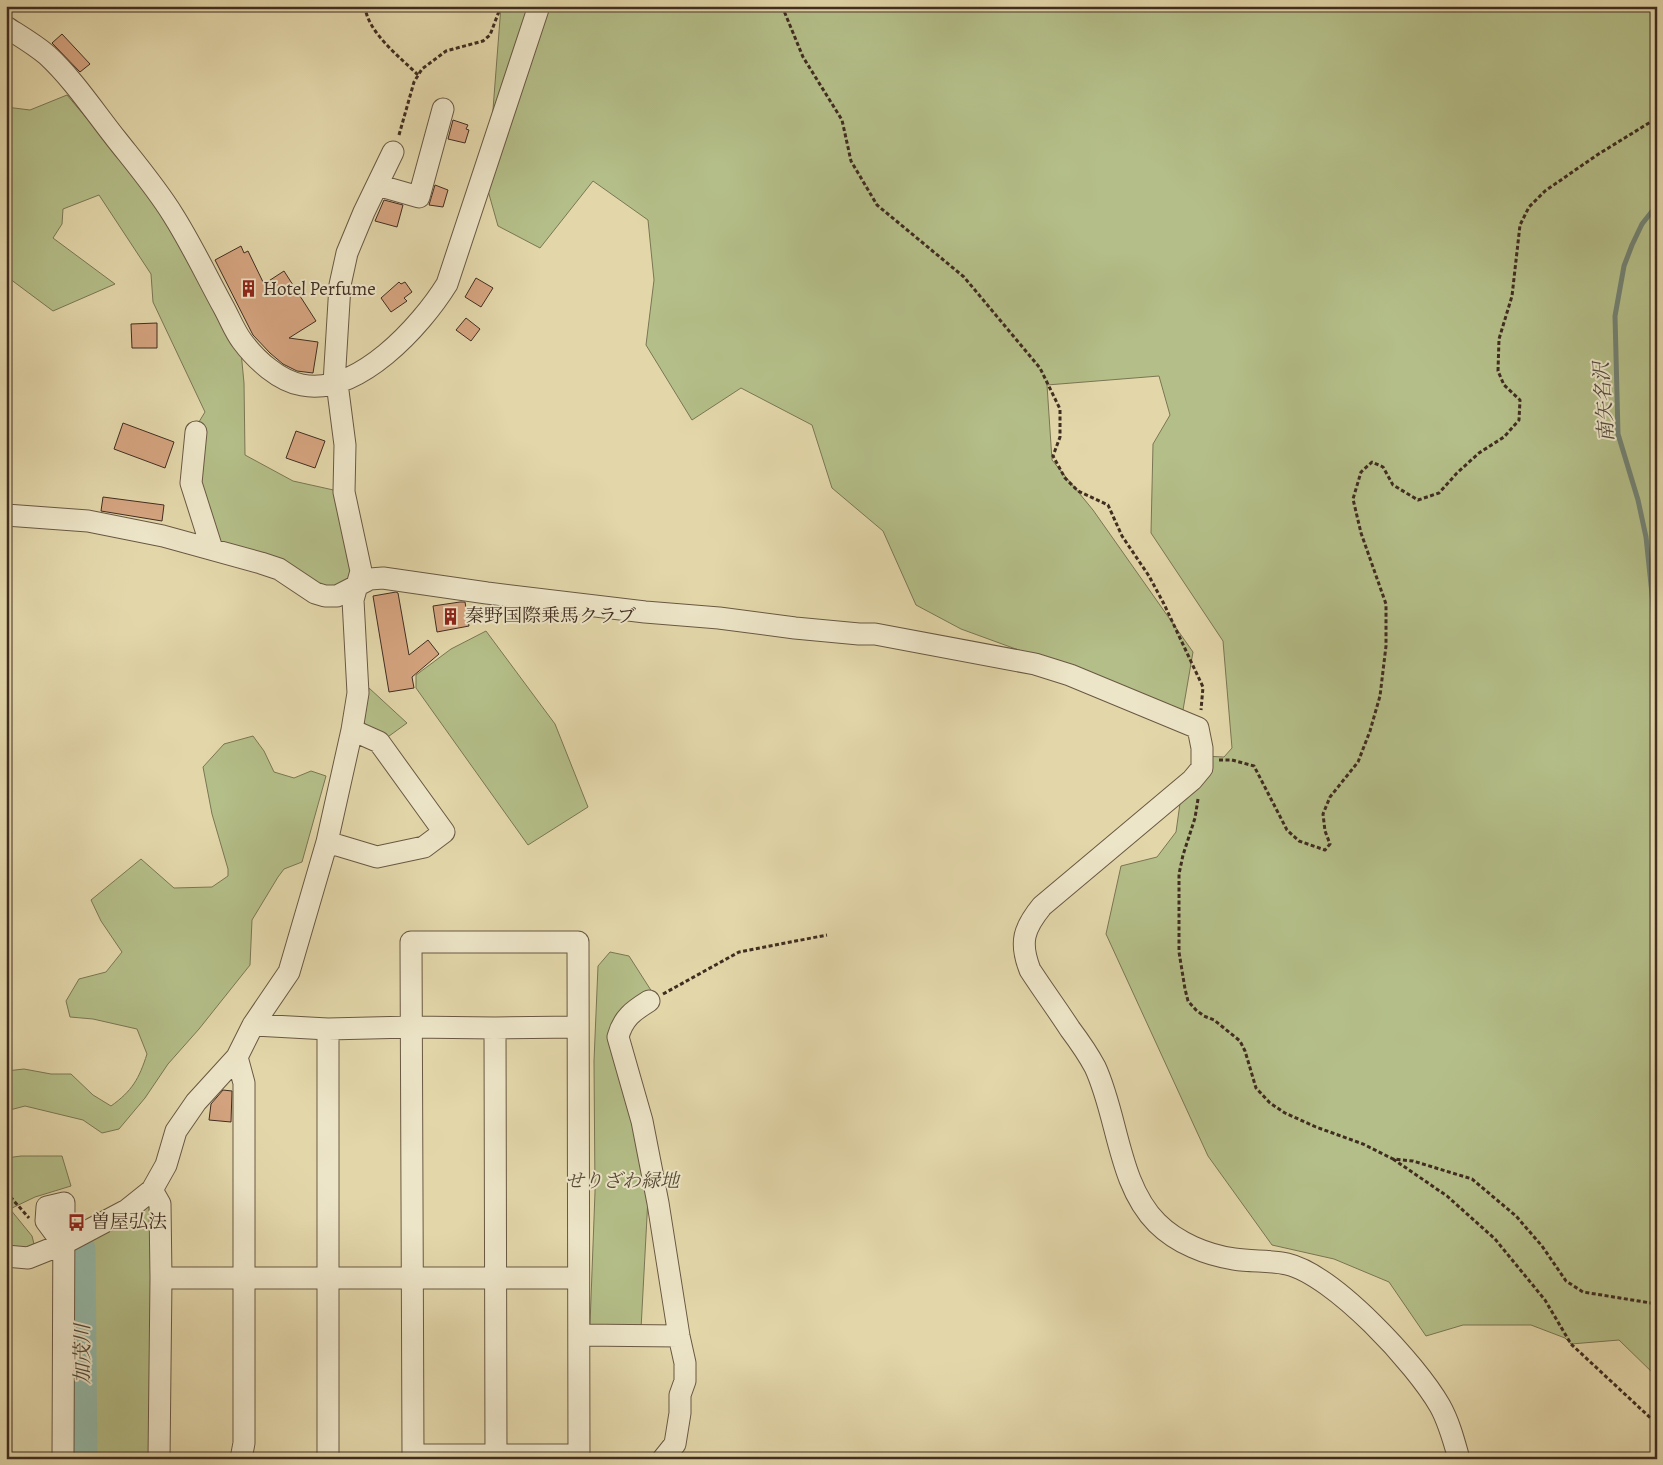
<svg xmlns="http://www.w3.org/2000/svg" width="1663" height="1465" viewBox="0 0 1663 1465" font-family="Alegreya,'Noto Serif JP',serif">
<style>
.green{fill:#b4be88;stroke:#7a7654}
.lines{fill:none;stroke-linecap:round;stroke-linejoin:round}
.stream{stroke:#738273;stroke-width:5}
.river{stroke:#95baa9;stroke-width:29}
.building{fill:#d5a480;stroke:#402d21}
.minor-casing{stroke:#695843;stroke-width:23}
.path{stroke:#402d21;stroke-width:3;stroke-dasharray:4 2.5;stroke-linecap:butt}
.minor{stroke:#ede5c8;stroke-width:21}
.labels{text-anchor:middle;dominant-baseline:central;stroke-width:4;stroke-linejoin:round;paint-order:stroke}
.poi-label{font-size:19px;fill:#402d21;stroke:#ede5c8;text-anchor:start}
.park-label{font-size:19px;font-style:italic;fill:#574a36;stroke:#ede5c8}
.water-label{font-size:20px;font-style:italic;fill:#51493c;stroke:#ede5c8}
</style>
<rect width="100%" height="100%" fill="#e3d7aa"/>
<filter id="stains"><feTurbulence type="fractalNoise" baseFrequency=".004" numOctaves="4"/><feColorMatrix values="0 0 0 0 .2 0 0 0 0 .09 0 0 0 0 .02 0 0 0 .5 -.17"/></filter>
<radialGradient id="worn" r=".72"><stop offset=".6" stop-color="#630" stop-opacity="0"/><stop offset="1" stop-color="#630" stop-opacity=".3"/></radialGradient>
<path class="green" d="M501,6H1657V1377L1619,1340L1571,1344L1565,1338L1531,1325H1463L1426,1336L1389,1282L1334,1259L1272,1245L1208,1156L1106,934L1121,866L1157,857L1176,832L1182,789L1202,756L1224,757L1232,748L1223,641L1151,533L1153,444L1170,415L1159,376L1047,385L1052,460L1093,510L1193,652L1183,710L961,629L916,605L883,531L832,488L812,425L741,388L692,420L646,345L654,280L648,220L593,181L540,248L498,226L487,187Z
M67,95L147,190L241,352L244,383L245,455L293,481L338,491L352,577L340,588H328L218,544L187,482L191,435L205,412L153,302L151,274L99,195L63,209L62,224L53,238L115,284L53,311L6,276V107L30,110Z
M486,631L555,724L588,807L528,845L416,688V675L451,649Z
M369,688L407,723L385,739L364,723Z
M253,736L264,751L274,772L294,778L311,771L326,776L302,862L284,869L278,877L252,920L250,965L199,1029L168,1064L145,1098L119,1129L102,1133L83,1120L25,1106L6,1111V1071L24,1069L51,1074H71L93,1095L111,1106C132,1091 139,1079 147,1054L137,1029L93,1019L70,1017L66,1001L79,979L106,972L122,952L101,921L91,900L141,859L174,888L212,887L228,876V869L212,814L203,767L224,744Z
M610,952L629,956L654,995L620,1021L649,1179L641,1329L590,1325L595,1192L594,1061L598,966Z
M21,1156H62L71,1186L35,1197L10,1209L32,1236L34,1244L18,1252L6,1251V1158Z
M155,1203L157,1459H89L87,1404L89,1239L135,1211Z"/>
<g class="lines">
<path class="stream" d="M1657,205L1642,224L1632,245L1624,266L1615,316L1618,434L1638,500L1646,537L1652,594L1657,663"/>
<path class="river" d="M81,1249L83,1459"/>
</g>
<path class="building" d="M62,34L90,64L80,72L52,43Z
M453,120L468,125L466,129L469,130L465,143L448,139Z
M435,185L448,190L443,207L429,205Z
M384,200L403,205L397,227L375,221Z
M241,246L244,253L248,251L264,284L284,271L316,321L289,338L318,342L313,373L297,371L283,364L270,353L253,335L215,260Z
M476,278L493,288L481,307L465,297Z
M399,282L401,284L405,282L412,292L404,298L407,301L391,312L381,298Z
M466,318L480,329L471,341L456,330Z
M157,323V348H132L131,324Z
M123,423L174,442L165,468L114,449Z
M296,431L325,441L315,468L286,458Z
M103,497L164,505L162,521L101,511Z
M396,592L398,593L409,655L428,640L439,654L412,677L414,688L389,692L373,596Z
M460,602H465L469,626L437,632L433,606Z
M223,1090L232,1091L231,1122L209,1120L211,1104Z"/>
<g class="lines">
<defs>
<path id="minor" d="M6,27C20,36 34,44 47,55C73,79 94,111 117,140C136,164 157,189 173,215C192,245 207,277 224,308C230,319 235,332 242,341C256,360 279,381 302,385C358,396 421,326 447,284L539,6
M377,185L419,197L443,109
M334,383L340,285L347,253L364,212L393,152
M196,432L191,483L212,549
M6,515L88,521L163,536L261,563L279,569L315,593L325,596H337L370,579L383,578L487,593L645,612L719,618L795,628L859,634H875L1035,664L1070,675L1198,728L1202,748V768L1192,780L1042,906C1024,928 1019,942 1030,970C1043,990 1057,1009 1070,1029C1079,1041 1088,1054 1095,1067C1118,1116 1118,1184 1157,1223C1177,1243 1207,1255 1234,1259C1252,1262 1270,1260 1287,1264C1334,1275 1416,1364 1440,1406C1449,1422 1454,1441 1459,1459
M327,842L377,857L424,847L444,832L379,742L352,730
M649,1001C633,1011 623,1018 618,1037L642,1121L658,1203L679,1336L685,1363V1381L680,1395V1413L675,1444L663,1459
M253,1025L328,1029L411,1027L495,1028L578,1027
M495,1028L496,1455
M237,1057L244,1083V1443L241,1459
M152,1190L160,1204L161,1278L159,1459
M6,1256L28,1258L63,1244L127,1210L152,1190L166,1165L176,1131L196,1102L237,1057L253,1025L289,972L327,842L352,730L358,693L353,600L361,571L344,492L345,445L337,383
M161,1278H578
M580,1335L679,1336
M579,1455H413L411,942H578L579,1459
M63,1459L64,1203L47,1207L46,1221L63,1244
M328,1459V1029"/>
</defs>
<use href="#minor" class="minor-casing"/>
<path class="path" d="M365,6C367,32 400,57 418,75
M782,6L803,57L842,120L851,161L877,205L964,277L1040,368L1060,409V437L1053,456L1065,478L1078,491L1108,505L1122,536L1149,576L1164,604L1203,687L1201,710
M399,135L414,82L422,69L446,51L483,41L490,35L501,6
M1219,760H1232L1254,766L1287,830L1299,841L1325,850L1330,844L1325,831L1323,814L1330,797L1358,762L1370,731L1380,696L1386,646V604L1361,533L1353,499L1361,472L1372,462L1383,467L1393,485L1418,500L1439,493L1457,473L1479,453L1504,437L1519,420L1520,400L1504,385L1498,371L1499,339L1512,296L1520,225L1529,207L1545,191L1597,155L1657,118
M1198,799L1195,818L1183,855L1179,874V952L1185,989L1188,1001L1196,1010L1204,1016L1214,1020L1240,1041L1245,1051L1256,1088L1270,1103L1285,1113L1316,1127L1363,1144L1393,1159L1413,1161L1472,1179L1516,1216L1542,1246L1566,1281L1583,1292L1657,1304
M6,930L10,937L8,977L6,984
M663,994L739,952L827,935
M1393,1159L1447,1196L1495,1239L1545,1300L1571,1344L1657,1424
M6,1192L29,1218"/>
<use href="#minor" class="minor"/>
</g>
<defs>
<symbol id="building-bare" viewBox="-9 -9 18 18"><path d="M-4-6H4V6H1V3H-1V6H-4ZM-2.5-4.3h1.7v1.8h-1.7ZM.8-4.3h1.7v1.8H.8ZM-2.5-1h1.7V.8h-1.7ZM.8-1h1.7V.8H.8Z" fill="#8f2418" stroke="#ede5c8" stroke-width="2.5" paint-order="stroke"/></symbol>
<symbol id="bus-bare" viewBox="-9 -9 18 18"><path d="M-5-6H5V4H4V6H2V4H-2V6H-4V4H-5ZM-3.5-4V0h7V-4ZM-3.5 1.2v1.5H-2V1.2ZM2 1.2v1.5H3.5V1.2Z" fill="#8f2418" stroke="#ede5c8" stroke-width="2.5" paint-order="stroke"/></symbol>
</defs>
<g fill-rule="evenodd">
<use href="#building-bare" x="236" y="276" width="25" height="25"/>
<use href="#building-bare" x="438" y="604" width="25" height="25"/>
<use href="#bus-bare" x="64" y="1210" width="25" height="25"/>
</g>
<g class="labels">
<g class="poi-label">
<text x="263" y="289">Hotel Perfume</text>
<text x="465" y="616">秦野国際乗馬クラブ</text>
<text x="91" y="1222">曽屋弘法</text>
</g>
<g class="park-label">
<text x="622" y="1181">せりざわ緑地</text>
</g>
<g class="water-label">
<text transform="translate(1604 402) rotate(-94)">南矢名沢</text>
<text transform="translate(82 1354) rotate(-90)">加茂川</text>
</g>
</g>
<rect width="1663" height="1465" fill="none" stroke="#e3d7aa" stroke-width="25"/>
<rect x="8" y="8" width="1648" height="1450" fill="none" stroke="#402d21" stroke-width="2.5"/>
<rect x="12" y="12" width="1638" height="1440" fill="none" stroke="#402d21"/>
<rect width="100%" height="100%" filter="url(#stains)"/>
<rect width="100%" height="100%" fill="url(#worn)"/>
</svg>
